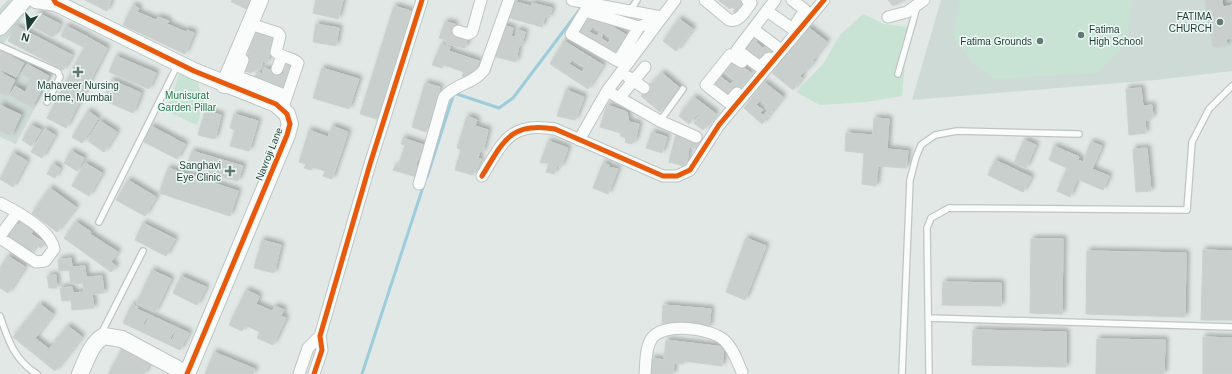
<svg xmlns="http://www.w3.org/2000/svg" width="1232" height="374" viewBox="0 0 1232 374" font-family="Helvetica,sans-serif">
<style>
.built{fill:#cedad6}
.green{fill:#c8e3d3}
.lines{fill:none;stroke-linecap:round;stroke-linejoin:round}
.stream{stroke:#9dccdb;stroke-width:3}
.building{fill:#c8cfcd;stroke:#cad1cf;fill-rule:evenodd;filter:url(#shadow)}
.lane-casing{stroke:#bec5c3;stroke-width:8}
.street-casing{stroke:#bec5c3;stroke-width:13}
.secondary-casing{stroke:#bdc6c3;stroke-width:18}
.lane{stroke:#fafcfb;stroke-width:5.5}
.street{stroke:#fafcfb;stroke-width:11}
.secondary{stroke:#fafcfb;stroke-width:16}
.cycleway-casing{stroke:#eef8f4;stroke-width:8}
.cycleway{stroke:#e8590c;stroke-width:5}
.poi-dot{fill:#627874;stroke:#eef8f4;stroke-width:1.5}
.labels{text-anchor:middle;dominant-baseline:central;stroke-width:3;stroke-linejoin:round;paint-order:stroke}
.poi-label{font-size:10px;fill:#1e3c37;stroke:#eef8f4;text-anchor:end}
.park-label{font-size:10px;fill:#24774d;stroke:#eef8f4}
.street-label{font-size:10px;fill:#1e3c37;stroke:#eef8f4}
</style>
<defs>
<filter id="shadow"><feDropShadow dx="3" dy="-3" stdDeviation="2" flood-color="#0004"/></filter>
</defs>
<rect width="100%" height="100%" fill="#e1e8e6"/>
<path class="built" d="M8,0H24L31,7L0,48L53,74L16,144L0,137V8Z
M941,0H1232V71L1156,80L912,100Z"/>
<path class="green" d="M960,0H1132L1130,20L1122,47L1096,73L995,79L973,64L953,35Z
M863,14L884,24L908,27L902,96L866,102L820,105L796,92L823,64L840,35Z
M182,66L194,71L204,102L197,125L166,111Z"/>
<g class="lines">
<path class="stream" d="M427,177L454,93L499,108L513,98L581,8
M362,374L424,184"/>
</g>
<path class="building" d="M85,0H111L107,11Z
M232,0H254L249,10L231,2Z
M316,0H343L338,19L313,13Z
M507,0H517L516,2L531,6L532,3L552,8L549,18L545,16L542,27L510,18L503,15Z
M718,0H744L748,3L737,15L733,11L735,9L732,7L730,9Z
M888,0H905L893,6Z
M1205,0H1222L1223,7L1232,5V38L1226,39L1227,45L1213,47Z
M133,5L139,8L137,12L156,20L158,17L169,21L167,24L186,32L187,30L194,33L185,54L123,25Z
M394,6L411,11L377,119L360,114Z
M587,11L628,36L614,58L573,34ZM593,26L600,31L597,36L589,32ZM603,33L611,38L608,43L601,38Z
M38,13L60,24L53,37L31,26Z
M679,19L693,29L676,51L663,41Z
M445,22L455,24L453,32L468,36L465,48L446,44L447,40L439,38Z
M316,24L339,28L336,46L313,42Z
M501,25L513,28L511,36L515,37L517,30L525,32L522,45H519L516,62L493,56Z
M16,26L72,55L63,70L8,41Z
M66,26L88,37L83,47L61,36Z
M808,27L827,42L812,61L814,62L800,76L802,78L793,90L772,73Z
M257,29L277,37L275,41H273L267,63L263,61L260,70L256,68L251,73L242,70Z
M753,34L759,39L756,42L763,48L766,46L772,51L761,63L742,46Z
M89,38L107,48L66,128L47,118Z
M564,41L603,65L588,89L550,64ZM572,60L585,67L582,72L569,64Z
M441,44L450,47L449,51L479,61L472,79L462,76L464,72L444,65L442,68L432,65Z
M3,52L24,63L16,77L0,69V58Z
M116,56L156,73L149,89L109,72Z
M730,57L751,73L728,101L708,85L717,74L730,84L734,80L721,68Z
M27,64L49,76L32,107L10,95L15,86L25,92L32,79L21,74Z
M286,65L294,68L286,91L254,80L257,72L262,74L264,68L283,74Z
M322,68L359,79L349,109L313,98Z
M0,72L15,80L7,96L0,92Z
M662,73L681,89L660,112L641,96Z
M112,80L141,93L133,113L103,100Z
M764,82L783,97L762,124L744,108ZM760,100L767,105L765,108L768,111L763,115L760,113L763,110L756,105Z
M425,83L440,87L426,132L412,127Z
M1141,88L1143,106L1152,105L1153,117L1149,118V120H1145L1146,133L1129,135L1126,89Z
M566,90L584,97L575,120L557,116Z
M694,97L716,114L703,130L694,123L700,115L698,113L689,124L679,116Z
M0,105L21,115L11,136L0,131Z
M607,105L627,112L629,122L639,124L635,141L631,144L625,142L626,138L620,136L621,133L600,127Z
M88,111L98,118L82,143L72,137Z
M205,111L221,115L215,139L198,135Z
M234,114L258,121L249,151L230,146L235,130L230,128Z
M467,116L477,120L475,126L488,130L483,152L480,151L478,158L481,159L473,175L455,170L461,150L457,148Z
M874,118L889,119L887,149L908,151L906,168L878,166L876,186L862,184L864,153L845,151L846,133L873,135Z
M100,121L117,132L104,152L88,141Z
M31,125L41,130L31,146L22,140Z
M151,126L185,144L177,159L144,142Z
M332,126L348,132L332,179L323,176L325,171L312,167L311,170L304,168L306,164L299,162L309,130L328,137Z
M45,129L55,135L42,158L31,152Z
M652,132L667,137L662,153L646,148Z
M676,134L699,142L697,149L689,147L687,162L685,161L684,166L669,162Z
M403,138L427,146L425,152L421,151L416,165L420,167L417,177L393,170L395,166L398,167L405,145L401,144Z
M1024,140L1036,145L1026,168L1014,163Z
M548,141L568,148L561,167L557,166L554,174L546,172L549,163H540Z
M1091,142L1102,146L1092,169L1109,176L1103,190L1077,179L1070,197L1057,191L1067,168L1049,160L1054,146L1079,157L1078,160L1083,162Z
M1147,148L1151,191L1136,192L1133,149Z
M71,151L84,158L77,171L64,163Z
M192,151L243,166L238,181L215,176L214,178L192,169V167L187,166Z
M13,153L27,161L13,187L0,179Z
M995,160L1031,177L1023,192L988,175Z
M85,163L102,173L89,196L72,186Z
M603,163L609,165L608,167L618,169L608,194L593,188Z
M53,164L60,168L55,178L47,174Z
M168,168L238,191L230,216L159,193Z
M128,180L156,197L145,216L116,200Z
M50,188L76,207L57,232L32,213Z
M22,221L34,229L31,234L45,243L41,248L36,245L29,255L6,238L16,223L19,225Z
M76,222L91,232L90,234L118,252L111,262L116,266L111,272L64,238Z
M143,223L175,239L166,256L135,240Z
M746,238L766,246L745,300L726,292Z
M1031,239H1063L1062,314L1030,313Z
M262,240L281,245L274,273L254,268Z
M1203,250L1232,251V320H1201Z
M1087,251L1186,253L1185,317L1086,314Z
M8,256L25,267L8,293L0,288V268Z
M71,258L72,267L85,266L86,277L102,276L104,293L92,294L94,308L72,310L71,300L62,301L60,288L72,287L73,293L84,292L83,283L71,284L69,270L59,271L58,260Z
M152,270L171,279L155,312L136,304Z
M56,275L57,288H49L47,276Z
M181,276L206,287L197,305L173,293Z
M943,282L1001,283V306L942,305Z
M246,290L259,296L256,304L272,311L275,306L284,310L281,316L286,318L273,345L257,338L260,332L245,325L242,331L229,325Z
M40,304L53,314L35,338L49,349L68,326L82,337L55,371L13,337Z
M132,304L138,307L137,309L189,333L180,350L123,323ZM147,317L149,318L145,325L143,324ZM174,331L176,332L172,340L170,338Z
M663,305L711,309L709,327L662,323Z
M973,330L1066,332V367L972,365Z
M1203,337L1232,338V374H1203Z
M1097,339L1165,340L1164,374H1096Z
M666,340L724,347L722,366L684,361L683,364L674,363L673,374H650L652,358L664,360Z
M122,349L149,364L144,374H108Z
M214,352L255,369L253,374H205Z"/>
<g class="lines">
<defs>
<path id="lane" d="M630,11L637,0
M0,46L58,72L60,77L47,102
M898,74L917,7
M660,121L683,89
M99,222L178,64
M0,316C8,340 15,361 37,374
M928,318L1232,327
M101,334L143,251
M902,374L910,180L916,157L921,145L935,135L957,131L1079,134
M929,374L927,228L931,218L949,208L1187,210L1192,142L1209,109L1232,86"/>
<path id="street" d="M572,0L661,17
M705,0L729,20C739,23 746,10 751,3L747,0
M792,0L805,10L797,22
M767,11L797,32
M888,17L907,12L924,0
M250,24L278,33L280,36L276,52C282,58 292,57 298,63L282,110
M639,27L585,11L571,34L618,61L639,27L661,18
M753,29L781,50
M458,31L468,34L472,32L481,0
M769,58L760,67L737,50L775,0
M243,60L238,73L239,77L287,96
M277,69L282,56
M628,77L644,88
M607,91L660,121L696,137
M737,93L729,103L706,85L730,55L742,62
M619,98L645,67
M579,140L607,91L675,0
M482,176C503,142 510,121 555,129L663,176H677L690,170L719,125L824,0
M419,184L444,97C456,83 472,85 484,70L509,0
M0,203C16,211 51,230 54,249L45,261L36,262L0,238
M0,236L17,213
M299,374L308,348L320,336
M314,374L322,350L320,336L370,164L422,0
M645,374C646,363 645,348 652,338C665,322 710,328 724,340C733,348 737,361 742,372"/>
<path id="secondary" d="M36,0L56,3
M54,0L56,3L194,71L276,104L287,114L290,124L287,135L187,374
M0,27L24,0
M224,85L260,0
M80,374C86,361 91,343 104,336L122,339L187,374"/>
</defs>
<use href="#lane" class="lane-casing"/>
<use href="#street" class="street-casing"/>
<use href="#secondary" class="secondary-casing"/>
<use href="#lane" class="lane"/>
<use href="#street" class="street"/>
<use href="#secondary" class="secondary"/>
<defs>
<path id="cycleway" d="M54,0L56,3L194,71L276,104L287,114L290,124L287,135L187,374
M482,176C503,142 510,121 555,129L663,176H677L690,170L719,125L824,0
M314,374L322,350L320,336L370,164L422,0"/>
</defs>
<use href="#cycleway" class="cycleway-casing"/>
<use href="#cycleway" class="cycleway"/>
</g>
<g class="poi-dot">
<circle cx="1220" cy="22" r="4"/>
<circle cx="1081" cy="35" r="4"/>
<circle cx="1040" cy="41" r="4"/>
<path d="M76 66h4v4h4v4h-4v4h-4v-4h-4v-4h4z"/>
<path d="M228 165h4v4h4v4h-4v4h-4v-4h-4v-4h4z"/>
</g>
<g class="labels">
<g class="poi-label">
<text x="1212" y="16">FATIMA<tspan x="1212" dy="12">CHURCH</tspan></text>
<text x="1089" y="29" text-anchor="start">Fatima<tspan x="1089" dy="12">High School</tspan></text>
<text x="1032" y="41">Fatima Grounds</text>
<text x="78" y="85" text-anchor="middle">Mahaveer Nursing<tspan x="78" dy="12">Home, Mumbai</tspan></text>
<text x="221" y="165">Sanghavi<tspan x="221" dy="12">Eye Clinic</tspan></text>
</g>
<g class="park-label">
<text x="187" y="95">Munisurat<tspan x="187" dy="12">Garden Pillar</tspan></text>
</g>
<g class="street-label">
<text transform="translate(269 154) rotate(-68)">Navroji Lane</text>
</g>
</g>
<g transform="translate(28 28) rotate(195)" stroke="#eef8f4" stroke-width="3" paint-order="stroke">
<path d="M0-3L7 15L0 10L-7 15Z" fill="#1e3c37"/>
<text y="-6" font-size="11" font-weight="bold" text-anchor="middle" fill="#1e3c37">N</text>
</g>
</svg>
